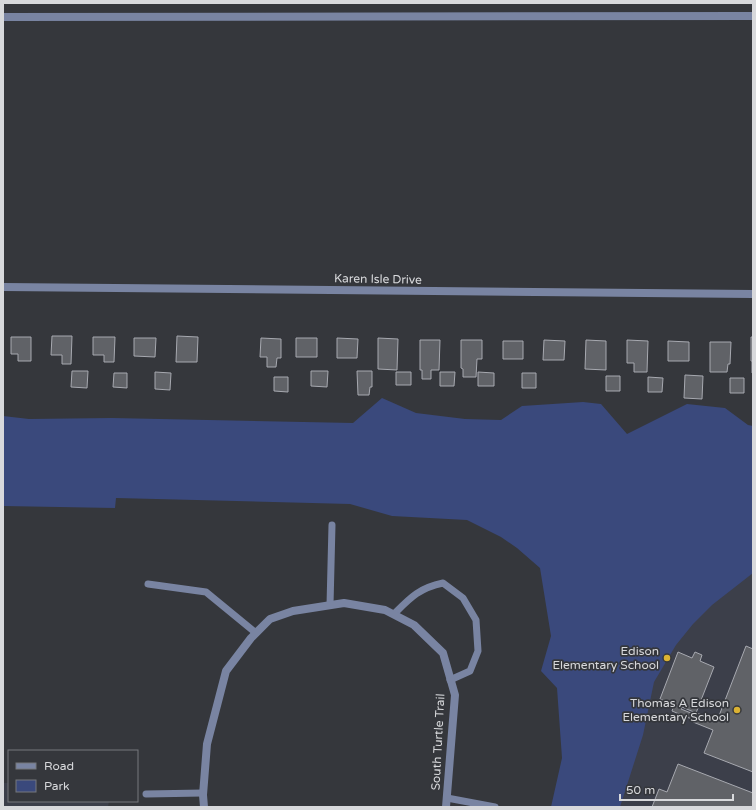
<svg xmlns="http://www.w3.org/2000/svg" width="756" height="810" viewBox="0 0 756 810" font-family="'Varela Round',sans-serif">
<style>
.built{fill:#3c3f4a}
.green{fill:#3a497c}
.building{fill:#606267;stroke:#a7a9b0}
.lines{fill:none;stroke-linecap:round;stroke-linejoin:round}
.service{stroke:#7984a2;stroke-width:7}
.minor{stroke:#7984a2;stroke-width:8}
.poi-dot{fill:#dbb233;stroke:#35373c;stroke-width:1.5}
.labels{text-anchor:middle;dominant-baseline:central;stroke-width:3.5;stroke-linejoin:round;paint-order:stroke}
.street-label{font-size:12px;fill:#d8d9dc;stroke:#35373c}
.poi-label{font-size:12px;fill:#d8d9dc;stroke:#35373c;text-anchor:end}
</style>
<rect width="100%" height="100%" fill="#35373c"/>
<path class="built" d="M589,459L753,464V807H576Z
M3,783H9V801H109L108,807H3Z"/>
<path class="green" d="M382,398L416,413L465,419L501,420L522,406L583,402L601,404L627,434L687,404L725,408L748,425L753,426V573L712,605L693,624L676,645L654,682L643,735L620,807H551L562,758L557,688L541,671L551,636L540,568L517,548L501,537L467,520L392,516L350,504L116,498L115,508L3,506V416L29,419L112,418L353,423Z"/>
<path class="building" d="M52,336H72L71,364H62V355H51Z
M177,336L198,337L197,362H176Z
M11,337H31V361H18V354H11Z
M93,337H115L114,362H104V355H93Z
M751,337H753V373H752V361H751Z
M134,338H156L155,357L134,356Z
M261,338L281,339V358H277L276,367H267V357H260Z
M296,338H317V357H296Z
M337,338L358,339L357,358H337Z
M378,338L398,339L397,370L378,369Z
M420,340H440L439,370H431V379H422V370H420Z
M461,340H482V359H477L476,377H463V369L461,368Z
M544,340L565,341L564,360H543Z
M586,340L606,341V370L585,369Z
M627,340L648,341L647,372H634V363H627Z
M503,341H523V359H503Z
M668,341L689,342V361H668Z
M710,342H731L730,364H728L727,372H710Z
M72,371H88L87,388L71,387Z
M311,371H328L327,387L311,386Z
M357,371H372V387H370L369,395H358Z
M155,372L171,373L170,390L155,389Z
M396,372H411V385H396Z
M440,372H455L454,386H440Z
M478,372L494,373V386H478Z
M114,373H127V388L113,387Z
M522,373H536V388H522Z
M685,375L703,376L702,399L684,398Z
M606,376H620V391H606Z
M274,377H288V392L274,391Z
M648,377L663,378L662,392H648Z
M730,378H744V393H730Z
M746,646L753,649V772L704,753L713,730L693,722L694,720L672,711L674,705L660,699L678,652L692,658L695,652L702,655L700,661L714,667L696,713L682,707L681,709L696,715L697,713L717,721Z
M678,764L753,793V807H652L659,789L667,792Z"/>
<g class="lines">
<path class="service" d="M148,584L206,592L256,633
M330,605L332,525
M394,614C410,598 419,588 443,583L463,598L476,620L478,651L470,671L450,680
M146,794L203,793
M447,798L495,807"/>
<path class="minor" d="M3,17L753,16
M3,287L753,294
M204,807L203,795L207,744L226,671L251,638L270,619L293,611L344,603L385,610L414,625L443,653L455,695L446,807"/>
</g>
<g class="poi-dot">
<circle cx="667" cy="658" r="4"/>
<circle cx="737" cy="710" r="4"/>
</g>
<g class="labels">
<g class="street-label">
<text transform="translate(378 279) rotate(1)">Karen Isle Drive</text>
<text transform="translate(438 742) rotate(-87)">South Turtle Trail</text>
</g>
<g class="poi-label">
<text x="659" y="651">Edison<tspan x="659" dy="14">Elementary School</tspan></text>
<text x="729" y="703">Thomas A Edison<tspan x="729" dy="14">Elementary School</tspan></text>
</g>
</g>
<rect width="756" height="810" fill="none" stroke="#d8d9dc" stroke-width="8"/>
<rect x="8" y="750" width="130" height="52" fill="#35373c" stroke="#76787c"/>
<rect x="16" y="763" width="20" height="6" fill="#7984a2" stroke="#76787c"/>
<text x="44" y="770" font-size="12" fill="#d8d9dc">Road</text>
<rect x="16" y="780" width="20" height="12" fill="#3a497c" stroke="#76787c"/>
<text x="44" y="790" font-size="12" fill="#d8d9dc">Park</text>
<path d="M620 794v6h113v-6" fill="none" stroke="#d8d9dc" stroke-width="2"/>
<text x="626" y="794" font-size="12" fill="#d8d9dc" stroke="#35373c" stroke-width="3" paint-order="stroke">50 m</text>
</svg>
